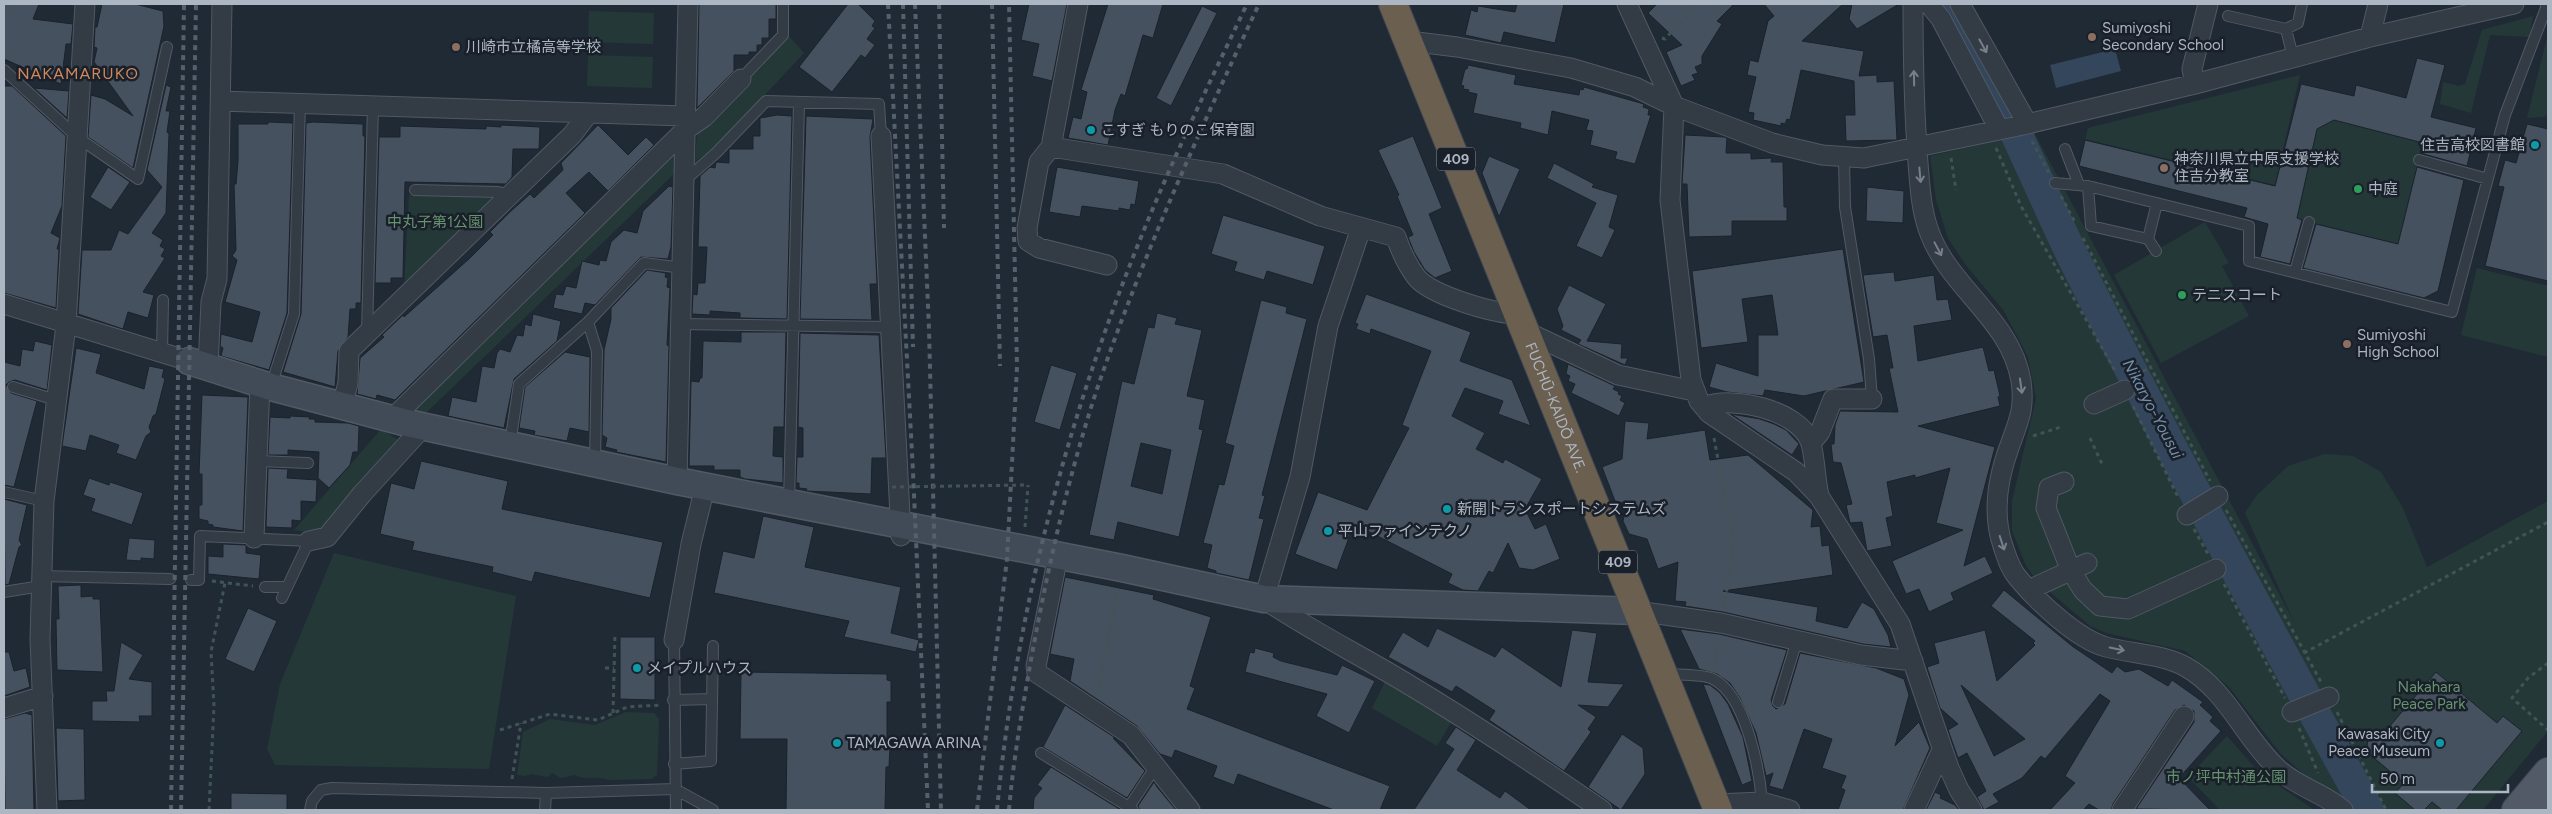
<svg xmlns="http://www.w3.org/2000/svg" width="2552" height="814" viewBox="0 0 2552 814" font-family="Figtree,'Noto Sans JP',sans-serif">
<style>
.green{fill:#243838}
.water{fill:#33465c}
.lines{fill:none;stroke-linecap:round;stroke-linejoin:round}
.river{stroke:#33465c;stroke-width:32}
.building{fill:#46515f;stroke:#1a222c;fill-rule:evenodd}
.lane-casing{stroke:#505964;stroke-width:12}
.street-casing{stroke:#505964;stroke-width:21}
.secondary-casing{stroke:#505964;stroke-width:29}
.primary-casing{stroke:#3f4752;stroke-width:30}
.highway-casing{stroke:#3d4650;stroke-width:30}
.path{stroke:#415455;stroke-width:3;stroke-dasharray:4 4;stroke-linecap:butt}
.lane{stroke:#333b45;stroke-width:10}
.street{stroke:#333b45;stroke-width:19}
.secondary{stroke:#414b58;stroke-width:26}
.primary{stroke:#515a66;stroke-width:28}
.highway{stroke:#6b5f50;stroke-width:28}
.rail{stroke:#55606c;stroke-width:4;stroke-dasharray:5 5;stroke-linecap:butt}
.path-bridge{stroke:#415455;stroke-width:3;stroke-dasharray:4 4;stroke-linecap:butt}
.oneway{stroke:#767f8a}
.education-dot{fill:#8d6e63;stroke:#19202a;stroke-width:2}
.culture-dot{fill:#0f9aa8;stroke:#19202a;stroke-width:2}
.leisure-dot{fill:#2e9e5b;stroke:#19202a;stroke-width:2}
.labels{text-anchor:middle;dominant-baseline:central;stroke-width:5;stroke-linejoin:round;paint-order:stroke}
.shield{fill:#19202a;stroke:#818995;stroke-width:1}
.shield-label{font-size:14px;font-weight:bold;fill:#adb6c3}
.poi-label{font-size:15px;fill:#adb6c3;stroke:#19202a;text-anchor:start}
.park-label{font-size:15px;fill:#66926e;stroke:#19202a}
.street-label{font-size:15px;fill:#adb6c3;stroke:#19202a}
.neighbourhood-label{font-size:16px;letter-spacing:1px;fill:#cf885c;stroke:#19202a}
.water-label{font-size:16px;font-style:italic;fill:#758eaa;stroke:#19202a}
</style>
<rect width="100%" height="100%" fill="#202a35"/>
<path class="green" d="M589,11L654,13L653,44L588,42Z
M2533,16L2529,37L2490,35L2471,113L2440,104L2443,82L2459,86L2465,84L2482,30Z
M2548,34V113L2544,117L2527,118Z
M788,35L804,53L718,145L695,162L697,134Z
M588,55L653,57L652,88L587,86Z
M2300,75L2275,185L2085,139L2088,128Z
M2334,120L2423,143L2398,244L2297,219L2317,129Z
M2034,132L2295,624L2245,513L2257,495L2288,466L2325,454L2353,456L2381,472L2403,508L2427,567L2548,501V731L2483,810H2356L2352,804L2305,775L2280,753L2229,687L2185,651L2106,633L2090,626L2037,581L2026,566L2012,531V501L2036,399L2028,357L2004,311L1965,264L1948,238L1936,200L1930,156Z
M679,143L677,171L425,414L405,410Z
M409,195L497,198L404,288Z
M2205,222L2229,263L2222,266L2249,316L2161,363L2114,275Z
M2477,268L2548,286V357L2461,335Z
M381,429L400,441L317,534L294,530Z
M334,553L516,596L489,769L275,765L267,749L280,684Z
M1385,682L1452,721L1437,746L1372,708Z
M626,712L654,713L659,719L657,775L651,779L608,780C598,775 584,781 575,775L561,778L552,773L548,777L531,774L525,776L517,775L523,732L550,719L595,725Z
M2227,736L2258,771L2314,810H2220L2188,777Z"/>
<path class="water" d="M2115,49L2121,71L2056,88L2050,65Z"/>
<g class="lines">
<path class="river" d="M1944,4C2000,84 2034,178 2077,265C2170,449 2268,630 2368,810"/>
</g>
<path class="building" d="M4,4H39L33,19L73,24L71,44H66L61,84L4,59Z
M102,4H135L163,11L164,26L133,168L88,137L91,95L105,99L133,116L94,62L97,48L94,47L95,27H97Z
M699,4H776V19H769V38H762V45H757V52H749V55H734V71L697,108Z
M848,4H858L875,21L872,26L875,28L867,39L875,45L865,58L861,55L832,92L799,67Z
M1029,4H1067L1052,81L1032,76L1039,44L1021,40Z
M1108,4H1163L1153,38L1143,35L1125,96L1121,94L1115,110L1108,145L1068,138L1073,117L1081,119L1087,92L1081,90Z
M1517,4H1564L1555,43L1504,32L1501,43L1465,35L1471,10L1477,12L1478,6L1515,12Z
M1657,4H1734L1717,21L1722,24L1702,56V64L1695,67L1698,73L1692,75L1695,80L1681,86L1666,52L1682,45L1648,13Z
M1764,4H1843L1802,41L1864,51L1859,76L1877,75V82L1894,81L1897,140L1846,141L1845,115H1855L1854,81L1801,70L1790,120L1787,119L1785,124L1781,123V126L1753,120L1754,113L1748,112L1756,77L1747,75L1750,60L1758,62L1768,21L1774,16Z
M1852,4H1899L1857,29L1849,19Z
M1202,6L1217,13L1171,106L1156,98Z
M2417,58L2445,65L2431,117L2476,128L2467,166L2420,153L2423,143L2334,120L2317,129L2297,218L2302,220L2290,264L2260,257L2268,224L2244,217L2247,208L2079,166L2085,140L2275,186L2301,84L2354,96L2356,85L2406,98Z
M1468,65L1516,75L1514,84L1579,95L1580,89L1583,90L1584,87L1644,104L1643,107L1649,109L1648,115H1651L1635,164L1615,159L1617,152L1590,145L1593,131L1586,130L1589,120L1552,111L1548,135L1520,128L1521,123L1473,113L1477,94L1468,92L1469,90L1463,89L1464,86L1461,85L1465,69H1467Z
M166,85L171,87L166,111H170L167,132L169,134L166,213L152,233L163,240L160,246L165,249L161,256L165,258L143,292L154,295L148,318L128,312L123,329L78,314L82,250H111L119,230L128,234L162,187L147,170Z
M4,86H12L66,136L62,206L51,233L60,238L57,249H59L56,308L4,293Z
M34,88L69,91L67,118Z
M777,115L792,116L787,319L740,318V313L710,311V315L692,314L693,294L697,295L698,283H705L707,247H698L700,176L710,167L715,168L716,162L729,163V149H753V136H760V118Z
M806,116L873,119L870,137L877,284H870L872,320L800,319Z
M268,122L293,123L287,313L269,370L221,356L223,348L220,346L221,334L252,342L260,312L225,302L237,260L232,256L236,250L234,184H236L238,161V124H268Z
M313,122L363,124V136H365L361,303H356V309H350L348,337L338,351L335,387L283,372L301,314L306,123Z
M2527,124L2548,129V281L2485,266L2504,187L2498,186L2505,160L2516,163Z
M501,125L540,127L539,149H513L512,177L506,184L405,182L403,278H391V283H375L379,137H400V126L486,129V126L501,127Z
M598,125L628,155L646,137L654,145L608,191L589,172L566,193L585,213L395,400L377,395L376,399L357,394L360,358L384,337L382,335L403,315L404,317L470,258L493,235L490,232L511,211L530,194L534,198L563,170L561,163Z
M1685,135L1724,137L1727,138L1726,153H1751V159L1772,158L1771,162H1783L1784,207H1787V221H1732V236L1689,237L1687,184H1682Z
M1413,136L1442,208L1429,214L1452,271L1435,278L1425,270L1414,252L1408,237L1413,235L1397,196L1399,195L1378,150Z
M1489,156L1520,169L1499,217L1482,173Z
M1554,163L1594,184L1592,187L1618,195L1609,227L1615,230L1602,258L1576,246L1596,203L1547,178Z
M108,167L130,182L111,210L90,197Z
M1057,167L1139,181L1135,205L1131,204L1130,210L1119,208V211L1082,206L1080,217L1049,212Z
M2417,167L2464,180L2438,291L2424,298L2303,268L2316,224L2398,244Z
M669,186L673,187L671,247L668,259L641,257L595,305L585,303L582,314L553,308L556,294L563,295L566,286L576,288L582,261L599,265L600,260L606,261L611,242L624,230L637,233L643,211Z
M1867,187L1904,191L1903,223L1866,221Z
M1223,215L1325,246L1313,285L1267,271L1264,280L1234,271L1237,262L1211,254Z
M1843,249L1864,382L1804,396L1765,390L1763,396L1727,392L1709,387L1716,363L1758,376V335H1778L1772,295L1742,299L1748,342L1701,348L1692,271Z
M647,270L666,273L665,277L668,278L667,287L670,288L667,345L669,346L666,462L616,452L617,450L605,447L607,438L602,435L604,350L611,319V308Z
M1894,272L1895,281L1934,275L1937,300L1948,299L1952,320L1914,326L1918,361L1983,347L1989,371L1994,370L2000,396L1998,397L2000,406L1918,426L1995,447L1964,566L1985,556L1993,573L1951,593L1954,600L1929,612L1919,589L1906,594L1892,561L1963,530L1936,523L1950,468L1915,478V475L1887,482L1893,516L1886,518L1892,546L1867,551L1862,522L1850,523L1846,505L1852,504L1841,463L1833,462L1831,444H1834L1835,425L1840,411L1898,412L1889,368H1893L1887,335L1873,337L1863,275Z
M1569,285L1606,304L1587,341L1622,344L1621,358H1628L1625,365L1578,344L1581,340L1561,330L1563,326L1557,309Z
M1366,294L1471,332L1460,361L1512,380L1531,426L1498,414L1503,401L1465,388L1452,416L1485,433L1476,449L1503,463L1505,459L1542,479L1525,509L1535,529L1546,524L1560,559L1533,570L1519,568L1508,543L1493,573L1489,571L1478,591L1463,590L1448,583L1452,574L1354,524L1337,570L1295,554L1318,492L1367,510L1409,428L1402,425L1431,351L1371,329L1370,334L1356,329L1358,324L1355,323Z
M1261,300L1287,307L1286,313L1307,319L1262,495L1265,496L1259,518L1264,519L1249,580L1216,573V571L1207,568L1212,545L1203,543L1219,484L1224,485L1234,446L1225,443Z
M1157,313L1177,318L1175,324L1202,330L1187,396L1205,400L1199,429L1203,430L1179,537L1118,522L1114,540L1089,535L1122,381L1134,384L1148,327L1154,328ZM1141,443L1171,450L1162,494L1131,486Z
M533,314L561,321L557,341L514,379L504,428L448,416L452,397L476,402L482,366L494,368L497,353L500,349L510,352L517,335L523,336L525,324L531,326Z
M741,332H786L784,427H774L773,456L783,457V483L745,479L740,477V470H714V466H689L691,381L699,382L700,378H702L703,341L741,342Z
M800,333L879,335L886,458H872L871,494L806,491L807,489L799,488V483H796L797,457H803V428L798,427Z
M35,341L52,345L47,390L15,380L9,382L6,385L11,393L37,401L14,487L4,485V362L20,366L22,349L33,351Z
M76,348L101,354L96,373L144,389L149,366L164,369L162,377L165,379L156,414L153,416L149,427L151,432L146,436L136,460L116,453L119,445L90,435L86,451L62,446Z
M565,352L590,357L589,432L570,428L567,441L534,435L535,431L519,428L525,387Z
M1568,364L1615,386L1613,389L1619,392L1618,394L1622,396L1620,400L1625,403L1619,416L1571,393L1575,384L1568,381L1570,376L1566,374Z
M1051,365L1077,373L1060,430L1034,422Z
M202,395L248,397L243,531L213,527V525L208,524V521L199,519V505H202V474H199Z
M1731,414L1760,419L1774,424L1786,430L1799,444L1792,455Z
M290,416L310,417L309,419H315V422L348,423L359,426L358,452H353L350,465L329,488L318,478L319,452L288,450V455H268L270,417L290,418Z
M1625,421L1649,423L1647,439L1705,430L1710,460L1748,455L1813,510L1811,527L1820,526L1822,546L1829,545L1833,575L1723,591L1818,607L1816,621L1847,628L1862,602L1874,609L1888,635L1891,647L1863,644L1723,612L1685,606L1686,602L1675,601L1678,562L1658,569L1647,539L1629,534L1623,521L1627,504L1615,501L1602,467L1622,459Z
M421,461L508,481L502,509L663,542L650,598L535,572L532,582L492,572L493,567L412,550L414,542L380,534L391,483L414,489Z
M268,468L288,469L287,478L317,480L316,502L301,501V521L292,520V528L266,527Z
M89,478L109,485L110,482L143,493L132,525L91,511L95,499L83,495Z
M4,499L27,505L19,540L22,545L19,547L9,584L5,585Z
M763,516L814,527L805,567L901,587L891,633L919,640L916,652L844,637L849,621L714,593L723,551L754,558Z
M129,538L155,540L154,559L141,558V561L126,560Z
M223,544L246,545V553L261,555L259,579L208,574V556L223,557Z
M1065,577L1154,595L1153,599L1211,617L1190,686L1195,688L1187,709L1390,786L1380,810H1334L1238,774L1234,785L1213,777L1217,766L1175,750L1172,758L1160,754L1137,726L1070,681L1074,659L1050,654Z
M81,585V597L93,596V599H100L103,672L57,670L56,619H59L58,586Z
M2004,590L2072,646L2112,673L2117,666L2125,672L2139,669L2168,686L2172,680L2203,702L2200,705L2213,717L2210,721L2221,731L2179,778L2210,810L2136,809L2194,722V711L2184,705L2175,710L2113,804L2111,810H2099L2089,804L2083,810H2050L2075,783L2065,776L2110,701L2100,694L2045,759L2041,756L2022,778L1993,794L1999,802L1984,810L1977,797L1986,791L1967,753L1958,758L1948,730L1958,724L1940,708L1927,667L1939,663L1934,643L1985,630L1997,681L2035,645L2033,643L2035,641L1991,606ZM1961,685L2025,739L1994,756Z
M248,608L277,621L254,672L225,659Z
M1437,628L1495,657L1502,647L1561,687L1572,630L1597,633L1588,682L1624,684L1608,707L1578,705L1596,717L1588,729L1591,732L1564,771L1489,720L1495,711L1456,686L1452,692L1388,657L1403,632L1428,647Z
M1680,629L1719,634L1787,650L1771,700L1773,706L1776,709L1785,704L1800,653L1876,668L1904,679L1909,695L1895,746L1919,722L1930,748L1903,810H1838L1845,790L1841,788L1846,776L1822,768L1832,739L1804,729L1783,790L1769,786L1773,773L1766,776L1756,733L1740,698L1730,683L1717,674L1699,669Z
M620,637H655V700L620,699Z
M121,642L143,655L129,679L152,682V716H139L140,722L92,721V701H107L106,691H114Z
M1255,648L1274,653L1273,657L1281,661L1337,675L1342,665L1375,681L1349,733L1316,716L1327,694L1245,672L1250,652L1254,653Z
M4,652H9L14,671L26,668L30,687L4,696Z
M741,672L887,674V680L891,681V702H887V747H890L889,767H886L885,810H786L787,739H740Z
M2436,672L2497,723L2503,716L2522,731L2456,810H2442L2432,802L2424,810H2415L2395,793L2404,783L2368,753L2367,746L2368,740L2378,729L2383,734Z
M1703,684L1710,685L1720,693L1728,704L1743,737L1752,781L1742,785Z
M1065,705L1117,739L1113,738L1145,771L1127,798L1043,747Z
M25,713L32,715L34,810H5L4,719Z
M1456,727L1476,740L1457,770L1500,798L1505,791L1531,810H1414L1454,749L1445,743Z
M56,728L84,729L85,800L58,801Z
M1622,734L1643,748L1645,774L1621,810L1588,787Z
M1051,767L1121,810H1033L1034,798L1042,788L1037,785Z
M1154,782L1157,787L1176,810H1140L1138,806Z
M1935,792L1941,795L1940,798L1955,805L1959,810H1926Z
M231,793L287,794V810H231Z"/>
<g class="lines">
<defs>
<path id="lane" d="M2228,16L2286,29
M2293,57L2286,29L2298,23L2302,4
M4,70L77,137L138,179L167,47
M741,79L783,35V4
M2065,149L2079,185
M1844,158L1845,207L1869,359L1872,399
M2419,160L2488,179
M684,181L716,153L766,101L879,104L881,136
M2055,183L2088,186L2249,226V261L2452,312L2505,115L2546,8V4
M2088,186L2091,226L2148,239L2157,203
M415,190L498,192L510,195
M2148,239L2156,251
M2295,272L2309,222
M588,322L597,351L595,462
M681,324L892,327
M367,332L373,106
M162,353L163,300
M271,386L294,314L300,104
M13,387L56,400
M510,444L519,384L588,322L644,263L683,268
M257,461L308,463
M4,492L44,501
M789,503L799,103
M41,576L170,579
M191,580H199L200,536L309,541L282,598
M265,587H286
M4,592L41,586
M674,640L676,810
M1667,674C1678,675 1704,674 1713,679C1746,695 1760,771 1762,804
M673,700L712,699
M1778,702L1797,640
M1041,753L1129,807
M674,764L711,761L713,646
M310,810L312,801L321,790L332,788L546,793L675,789L713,810
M545,810L546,793
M1133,810L1129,807L1156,766"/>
<path id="street" d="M1078,4L1051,147L1039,162L1027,228L1028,241L1039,248L1107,265
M1627,4L1674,106L1670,200L1691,380L1699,401L1709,413L1796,472L1819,496L1900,624L1949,768L1959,790L1972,810
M1913,4C1913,57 1914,110 1918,163C1920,187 1921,211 1930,234C1951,289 2011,320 2021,381C2025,408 2019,420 2010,445C1998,477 1992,514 2003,546C2007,558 2010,569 2018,578C2037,601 2077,639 2106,647C2132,654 2163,654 2186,667C2227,690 2245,739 2278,769C2297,787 2324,793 2343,810
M1929,4L1941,19L1999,129
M1960,4L2027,123
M2370,37L2378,4
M1409,41L1457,47L1571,68L1635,87L1674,106L1772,143L1822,155L1864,158L2023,125L2195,84L2370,37L2514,4
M2195,84L2192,69L2208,4
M221,101L685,116
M881,136L901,536
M1051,147L1223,174L1320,216L1396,237C1401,252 1407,265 1417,278C1433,296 1495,314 1518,314
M1361,228L1328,326L1300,477L1264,599C1311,631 1362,656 1411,686C1476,725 1539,767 1602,810
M4,304L189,361
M1525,331L1618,375L1694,391
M208,366L211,302L217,279L222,4
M2094,404L2125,390
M342,406L348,383L349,351L572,135L588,114
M1704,407C1732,395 1798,410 1810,441C1815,453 1815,480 1819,495
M392,419L685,130L704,117L741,79
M1811,443L1820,432L1833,399H1872
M677,481L688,4
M2064,482L2049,488L2046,508L2071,571L2083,590L2100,606L2128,609L2216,569
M2187,515L2218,496
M254,538L260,383
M309,541L327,537L362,494L424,426
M1058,556L1036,666L1037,673L1131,735L1190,810
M2029,590L2087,563
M1637,611L1721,623L1861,655L1913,661
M674,640L691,544L705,487
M4,708L43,696
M2292,712L2329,697
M1716,804L1762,802L1790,810
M47,810L40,639L44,501L66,325L85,4
M1914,810L1942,750
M2122,810L2184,716"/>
<path id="secondary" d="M189,361L271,387L407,423L677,481L1122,568L1264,599L1637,611"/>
<path id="primary" d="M2516,810L2548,772
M2542,810L2548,802"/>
<g id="highway">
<path id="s1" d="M1393,4L1718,810"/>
</g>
</defs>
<use href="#lane" class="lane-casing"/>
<use href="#street" class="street-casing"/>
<use href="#secondary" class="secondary-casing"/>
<use href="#primary" class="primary-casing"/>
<use href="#highway" class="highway-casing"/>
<path class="path" d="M1662,38L1665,39L1696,4
M2032,141L2049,173
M1996,148L2021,206L2117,374
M1951,158L1956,190
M2061,196L2076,224
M2083,238L2210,481
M2136,375L2151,367
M2133,406L2179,499
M2033,436L2061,427
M1714,438L1734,545L1724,607
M2090,438L2102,464
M2226,510L2321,682
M1025,527L1028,485
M2194,529L2208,554
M212,581L253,586
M2224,584L2285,698
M2304,653L2548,522
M2548,663L2528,678L2512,698L2548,730
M1714,666L1718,640
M605,668H614
M1098,693L1118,589
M2337,712L2386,810
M613,713L615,633
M2299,728L2318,773
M500,730L550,714L598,720L627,707L661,705
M512,779L521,723
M209,810L214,706L211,652L225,583"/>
<use href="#lane" class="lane"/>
<use href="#street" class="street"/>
<use href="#secondary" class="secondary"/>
<use href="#primary" class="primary"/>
<use href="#highway" class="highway"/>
<path class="rail" d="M888,4L913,472L928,810
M903,4L913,347
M915,4L929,329L941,810
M939,4L944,228
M992,4L1000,366
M171,810L184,4
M181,810L196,4
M977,810L1007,559L1017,367L1009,4
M997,810C1016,610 1069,411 1146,225C1177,150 1212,77 1247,4
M1009,810C1013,763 1021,717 1029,671C1046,576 1067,480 1097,389C1142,257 1200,130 1259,4"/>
<path class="path-bridge" d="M892,487L1028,485"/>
</g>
<defs><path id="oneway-shaft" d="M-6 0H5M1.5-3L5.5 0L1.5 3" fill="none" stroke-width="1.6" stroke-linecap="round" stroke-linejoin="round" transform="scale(1.25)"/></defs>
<g class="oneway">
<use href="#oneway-shaft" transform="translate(1983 46) rotate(61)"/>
<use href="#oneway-shaft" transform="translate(1914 78) rotate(-91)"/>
<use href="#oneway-shaft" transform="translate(1920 175) rotate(85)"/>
<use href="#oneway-shaft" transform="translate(1938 249) rotate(62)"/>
<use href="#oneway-shaft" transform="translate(2021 386) rotate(82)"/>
<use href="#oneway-shaft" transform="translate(2002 543) rotate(72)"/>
<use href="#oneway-shaft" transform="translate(2117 649) rotate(12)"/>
</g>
<g class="education-dot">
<circle cx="2092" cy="37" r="5"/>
<circle cx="456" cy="47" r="5"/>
<circle cx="2164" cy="168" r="5"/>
<circle cx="2347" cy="344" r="5"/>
</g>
<g class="culture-dot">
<circle cx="1091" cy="130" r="5"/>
<circle cx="2535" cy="145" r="5"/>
<circle cx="1447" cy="509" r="5"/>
<circle cx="1328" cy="531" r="5"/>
<circle cx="637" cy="668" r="5"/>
<circle cx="837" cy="743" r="5"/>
<circle cx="2440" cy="743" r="5"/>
</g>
<g class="leisure-dot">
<circle cx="2358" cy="189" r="5"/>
<circle cx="2182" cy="295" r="5"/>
</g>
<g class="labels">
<g class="shield">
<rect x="1437" y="147.5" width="38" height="23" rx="4"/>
<rect x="1599" y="550.5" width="38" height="23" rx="4"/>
</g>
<g class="shield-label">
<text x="1456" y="159">409</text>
<text x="1618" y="562">409</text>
</g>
<g class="poi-label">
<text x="2102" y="28">Sumiyoshi<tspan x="2102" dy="17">Secondary School</tspan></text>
<text x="466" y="47">川崎市立橘高等学校</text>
<text x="1101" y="130">こすぎ もりのこ保育園</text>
<text x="2525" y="145" text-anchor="end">住吉高校図書館</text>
<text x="2174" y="159">神奈川県立中原支援学校<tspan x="2174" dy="17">住吉分教室</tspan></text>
<text x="2368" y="189">中庭</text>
<text x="2192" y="295">テニスコート</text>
<text x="2357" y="335">Sumiyoshi<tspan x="2357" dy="17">High School</tspan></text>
<text x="1457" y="509">新開トランスポートシステムズ</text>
<text x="1338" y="531">平山ファインテクノ</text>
<text x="647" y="668">メイプルハウス</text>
<text x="2430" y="734" text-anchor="end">Kawasaki City<tspan x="2430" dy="17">Peace Museum</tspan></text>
<text x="847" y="743">TAMAGAWA ARINA</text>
</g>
<g class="park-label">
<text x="435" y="222">中丸子第1公園</text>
<text x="2429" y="687">Nakahara<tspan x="2429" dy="17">Peace Park</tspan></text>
<text x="2226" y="777">市ノ坪中村通公園</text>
</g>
<g class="street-label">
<text stroke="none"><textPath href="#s1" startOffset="435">FUCHŪ-KAIDŌ AVE.</textPath></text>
</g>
<g class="neighbourhood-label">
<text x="78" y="73">NAKAMARUKO</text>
</g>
<g class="water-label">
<text transform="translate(2153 409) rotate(62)">Nikaryo-Yousui</text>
</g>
</g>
<rect width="2552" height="814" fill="none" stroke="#adb6c3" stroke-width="10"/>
<path d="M2372 784v8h136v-8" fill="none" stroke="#adb6c3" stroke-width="2.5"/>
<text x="2380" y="784" font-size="15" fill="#adb6c3" stroke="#19202a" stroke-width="4" paint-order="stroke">50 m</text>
</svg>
